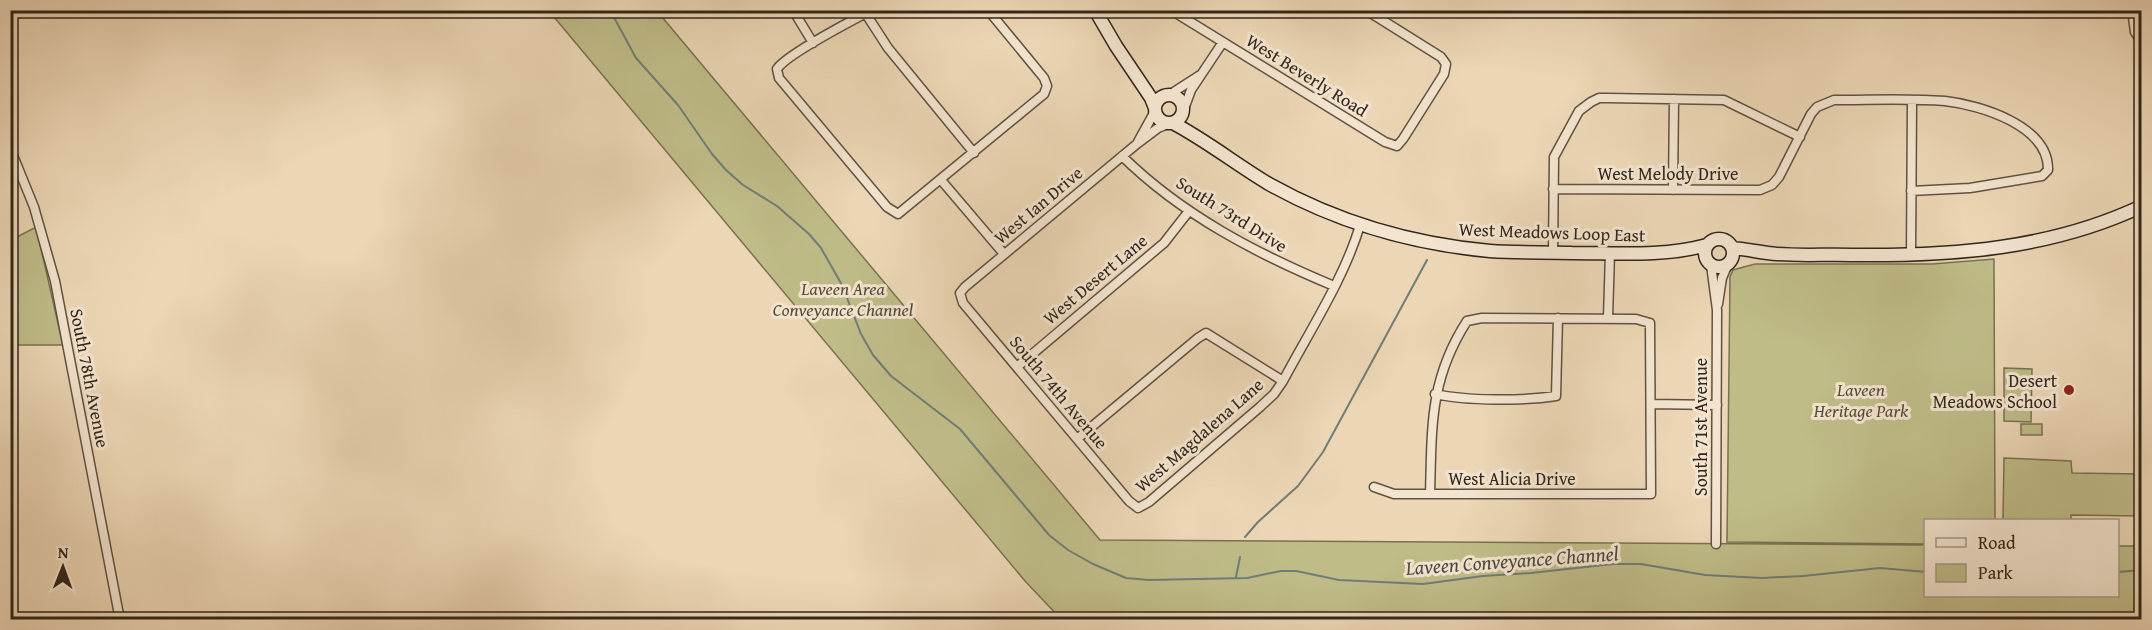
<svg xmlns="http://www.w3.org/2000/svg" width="2152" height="630" viewBox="0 0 2152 630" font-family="'Gentium Book Plus',serif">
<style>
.green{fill:#bfbc88;stroke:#787152;stroke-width:1.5}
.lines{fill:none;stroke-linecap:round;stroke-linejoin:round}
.stream{stroke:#707d77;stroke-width:2}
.street-casing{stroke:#605242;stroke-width:11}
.secondary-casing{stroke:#31261b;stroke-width:15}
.street{stroke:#f3e4cf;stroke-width:8}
.secondary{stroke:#f3e4cf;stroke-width:12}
.poi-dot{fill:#8f2418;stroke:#f3e4cf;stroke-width:2}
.labels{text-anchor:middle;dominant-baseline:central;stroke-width:6;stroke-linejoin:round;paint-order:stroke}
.street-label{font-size:18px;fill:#31261b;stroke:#f3e4cf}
.park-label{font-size:18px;font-style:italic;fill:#544c36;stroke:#f3e4cf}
.poi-label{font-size:18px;fill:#31261b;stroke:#f3e4cf;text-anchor:end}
.water-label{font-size:20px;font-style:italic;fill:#4b4a41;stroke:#f3e4cf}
</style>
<rect width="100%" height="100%" fill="#ecd6b5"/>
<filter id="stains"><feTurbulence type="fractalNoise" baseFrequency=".00333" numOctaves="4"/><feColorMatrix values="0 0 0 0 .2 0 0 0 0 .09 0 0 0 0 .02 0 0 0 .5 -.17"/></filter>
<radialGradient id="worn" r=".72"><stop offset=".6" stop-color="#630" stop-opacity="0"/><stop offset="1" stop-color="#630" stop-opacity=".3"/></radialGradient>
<path class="green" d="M549,11H657L1100,540L1925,545L1926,596H2118V546H2141V616L1654,614L1450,620L1061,619L1025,581Z
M36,227L63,345H11V240Z
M1994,259L1995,520H1926L1925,544L1727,542L1730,277L1733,270L1755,264H1932Z
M2004,368L2032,369L2031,422L2004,421Z
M2021,424H2042V435H2021Z
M2004,458L2071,461L2072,473L2141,474V516L2071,515V520H2003Z"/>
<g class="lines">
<path class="stream" d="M610,10L636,58L678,105L712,154L726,170L743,185L777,206L809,234L821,248L842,285L861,334L873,355L891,376L960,429L1049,535L1068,550L1093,564L1126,578L1149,580L1247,578L1281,571H1296L1339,580L1423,584L1483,576L1531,573L1613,564H1641L1705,575L1762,578L1803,576L1880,568L1926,572
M1245,537L1258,522L1298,486L1323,452L1427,260
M2118,572L2142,570
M1236,577L1240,557"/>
<defs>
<path id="street" d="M793,10L813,43
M872,10C853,20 787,54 777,69L779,78L887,207L898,214L1044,94L1047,86L1044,78L988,10
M1171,10L1385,142L1397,146L1403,139L1444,74L1446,64L1441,57L1366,10
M2132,10L2135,32L2142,42
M866,14L888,48L974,153
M1169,95L1200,75
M1184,109L1191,90L1223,42
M1168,124L1158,128L1138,143L965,287L960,293L963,303L1129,501L1138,508L1149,502L1260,407L1274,394L1283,381C1309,332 1345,277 1360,225
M1138,142L1155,111
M10,148L34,207L55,281L120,620
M1122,156C1182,215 1257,254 1334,286
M941,180L1004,254
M1553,189L1760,190L1772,185L1779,177L1811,114L1817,107L1834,100C1871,100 1909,98 1945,101C1981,105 2049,126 2048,170L2042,176L1970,188L1911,191
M1673,190L1674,99
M1553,252L1554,157L1579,111L1591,102L1599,98H1608L1724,100L1800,137
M1911,255L1912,100
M1711,265L1717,310L1716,544
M1718,304L1722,278L1728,264
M1608,318L1610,253
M1017,367L1164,243L1189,211
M1435,394C1467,401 1523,401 1556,396L1558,318
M1652,404L1717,405
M1077,439L1198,338L1206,333L1283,381
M1374,487L1394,494H1651L1650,323L1636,319L1482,318L1467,321C1429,380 1432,428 1430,494"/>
<path id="secondary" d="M1095,10L1116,46L1151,98L1155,108
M1155 109a14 14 0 1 1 28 0a14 14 0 1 1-28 0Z
M1173,123C1207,141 1237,165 1269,184C1337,222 1413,244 1490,251C1517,253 1544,252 1572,253C1616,253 1664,257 1707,245
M1705 253a14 14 0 1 1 28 0a14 14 0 1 1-28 0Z
M1732,248C1747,249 1762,253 1777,254C1803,256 1829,254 1855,255C1953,256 2051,249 2142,206"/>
</defs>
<use href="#street" class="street-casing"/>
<use href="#secondary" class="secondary-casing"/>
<use href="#street" class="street"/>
<use href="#secondary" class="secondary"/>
</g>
<circle class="poi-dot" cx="2069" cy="390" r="6"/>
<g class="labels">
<g class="street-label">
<text transform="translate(1307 75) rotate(32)">West Beverly Road</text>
<text x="1668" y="173">West Melody Drive</text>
<text transform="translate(1038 205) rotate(-40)">West Ian Drive</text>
<text transform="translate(1232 214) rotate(32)">South 73rd Drive</text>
<text transform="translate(1552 232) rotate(2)">West Meadows Loop East</text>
<text transform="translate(1095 279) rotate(-40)">West Desert Lane</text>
<text transform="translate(90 378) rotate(79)">South 78th Avenue</text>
<text transform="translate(1059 392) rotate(50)">South 74th Avenue</text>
<text transform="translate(1700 427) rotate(-90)">South 71st Avenue</text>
<text transform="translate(1199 435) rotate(-41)">West Magdalena Lane</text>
<text x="1512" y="478">West Alicia Drive</text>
</g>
<g class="park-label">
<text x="843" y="288">Laveen Area<tspan x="843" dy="21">Conveyance Channel</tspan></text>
<text x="1861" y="389">Laveen<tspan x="1861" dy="21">Heritage Park</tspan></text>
</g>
<g class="poi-label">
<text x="2057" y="380">Desert<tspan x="2057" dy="21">Meadows School</tspan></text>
</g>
<g class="water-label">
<text transform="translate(1512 560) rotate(-4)">Laveen Conveyance Channel</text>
</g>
</g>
<rect width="2152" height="630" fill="none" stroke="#ecd6b5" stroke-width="36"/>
<rect x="12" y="12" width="2128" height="606" fill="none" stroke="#31261b" stroke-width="3"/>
<rect x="18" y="18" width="2116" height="594" fill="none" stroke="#31261b" stroke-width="1.5"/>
<rect x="1924" y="519" width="195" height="78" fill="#f3e4cf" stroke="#a59887" stroke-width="1.5"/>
<rect x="1936" y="538" width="30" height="9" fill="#f3e4cf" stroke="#a59887" stroke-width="1.5"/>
<text x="1978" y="549" font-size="18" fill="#31261b">Road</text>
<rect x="1936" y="564" width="30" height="18" fill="#bfbc88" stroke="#a59887" stroke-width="1.5"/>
<text x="1978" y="579" font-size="18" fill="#31261b">Park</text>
<g transform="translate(63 567) rotate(1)" stroke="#f3e4cf" stroke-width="4.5" paint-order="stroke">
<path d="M0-4.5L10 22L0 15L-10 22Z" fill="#31261b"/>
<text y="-9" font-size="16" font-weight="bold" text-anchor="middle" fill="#31261b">N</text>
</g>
<rect width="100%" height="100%" filter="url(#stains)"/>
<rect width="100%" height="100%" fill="url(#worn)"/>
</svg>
